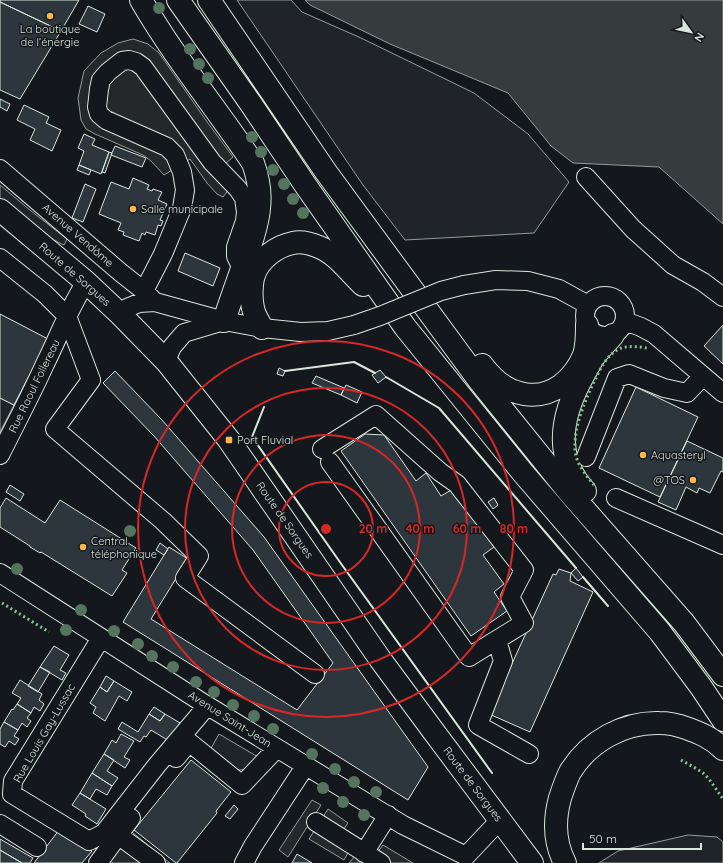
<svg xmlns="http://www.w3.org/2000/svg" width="723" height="863" viewBox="0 0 723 863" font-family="Quicksand,sans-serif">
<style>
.green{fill:#202428;stroke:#939e99}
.parking{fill:#24282b;stroke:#939e99}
.water{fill:#363b3e;stroke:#939e99}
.building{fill:#2c363c;stroke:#d8e6dc}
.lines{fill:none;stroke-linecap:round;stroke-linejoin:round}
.minor-casing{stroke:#d8e6dc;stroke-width:20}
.major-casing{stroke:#d8e6dc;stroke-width:24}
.highway-casing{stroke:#d8e6dc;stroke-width:24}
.minor{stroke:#14181c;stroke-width:18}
.major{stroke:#14181c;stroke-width:22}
.highway{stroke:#14181c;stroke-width:22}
.minor-bridge-casing{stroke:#d8e6dc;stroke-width:20;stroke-linecap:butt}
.minor-bridge{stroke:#14181c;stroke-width:18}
.hedge{stroke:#8ac095;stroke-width:3;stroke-dasharray:2 3;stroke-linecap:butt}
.wall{stroke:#d8e6dc;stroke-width:2}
.tree{fill:#55745f}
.ring{fill:none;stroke:#d62828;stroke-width:2}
.poi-dot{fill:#ffb74d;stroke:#14181c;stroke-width:1.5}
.labels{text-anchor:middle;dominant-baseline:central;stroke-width:3;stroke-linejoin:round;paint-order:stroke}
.poi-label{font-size:11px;fill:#d8e6dc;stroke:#14181c;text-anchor:start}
.street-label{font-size:11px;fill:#d8e6dc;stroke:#14181c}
.centre{fill:#d62828;stroke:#14181c;stroke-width:2}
.ring-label{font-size:12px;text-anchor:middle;font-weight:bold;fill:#d62828;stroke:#14181c;stroke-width:3;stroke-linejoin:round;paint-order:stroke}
</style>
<rect width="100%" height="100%" fill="#14181c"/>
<path class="green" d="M237,0H291L302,12L361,38L474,93L528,134L569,182L534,233L405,240L363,185Z
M0,185L31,211L67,239L64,245L46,236L0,199Z
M0,398L14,405L0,432Z
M219,734L258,757L248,769L240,770L233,769L210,750Z
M688,835L717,837L723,842V863H599L618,851Z"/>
<path class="parking" d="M133,39L148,44L159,53L205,119L233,157L224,165L236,180L223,197L217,194L207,183L190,159L164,175L151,161L143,155L95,134L86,129L81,120L78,98L84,71L101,53L118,43Z
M312,800L321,805L288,857L279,850Z
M328,809L348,823L341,833L349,851L344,860L309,839Z
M132,832L170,863H108Z
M383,845L413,863H349L356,855L377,853Z"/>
<path class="water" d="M305,0H723V224L659,167L573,163L551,146L508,93L390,44L310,5Z"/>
<path class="building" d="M0,0H79L61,31L0,2Z
M0,2L61,31L20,99L0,90Z
M88,6L105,14L97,32L79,24Z
M0,99L10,104L7,111L0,107Z
M24,105L49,117L46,123L61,130L52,151L30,140L35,129L17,120Z
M84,134L95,139L92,145L109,152L101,174L79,165L84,151L78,148Z
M115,146L146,158L142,167L111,155Z
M109,152L112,153L105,173L102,172Z
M79,165L91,170L89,175L77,170Z
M133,178L149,185L147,189L152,191L153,189L162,192L158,200L167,204L160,220L163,221L161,226L158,225L155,235L146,232L145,235L142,233L139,241L123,235L124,232L118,230L121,223L99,214L111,182L129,189Z
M85,184L96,189L83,222L72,218Z
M185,253L220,268L213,286L178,271Z
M0,314L48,339L14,405L0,398Z
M723,325V364L704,346Z
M279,368L285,371L283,376L277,374Z
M380,370L386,377L378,383L372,375Z
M115,371L162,420L264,537L428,767L408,800L123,622L169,547L188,559L151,619L297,710L333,663L253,550L154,436L103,383Z
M316,376L344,388L341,395L312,383Z
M346,385L362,392L357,403L341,395Z
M636,387L698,417L660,497L599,468Z
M365,434L384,435L416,481L426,473L441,496L453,489L494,547L483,555L504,584L494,592L507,611L471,636L341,451Z
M687,441L723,458V472L721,471L710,493L699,488L697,493L686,487L676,510L658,502Z
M10,485L24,494L20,501L6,492Z
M6,498L45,523L60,500L136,548L122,570L127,573L112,596L41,552L40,553L30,547V546L0,527V508Z
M494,498L498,505L493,509L488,502Z
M160,543L168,549L164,555L156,550Z
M576,568L583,577L578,581L571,573Z
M559,569L571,573L570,581L593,592L530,732L489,714L553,574L556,575Z
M54,646L69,655L60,670L66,673L62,680L40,667Z
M40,667L50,672L38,692L28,686Z
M106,676L114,681L107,692L100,687Z
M20,680L42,694L39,700L44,704L40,711L34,707L31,713L17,704L21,698L12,693Z
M114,681L132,692L127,701L119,696L105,721L93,713L96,707L90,703L100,687L107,692Z
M17,704L31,713L27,718L31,721L27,727L22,723L18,730L4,722L12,709L13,710Z
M154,707L165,714L160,721L149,714Z
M149,714L160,721L165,714L180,723L169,741L151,730L146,737L144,736L140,742L118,729L122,722L138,732Z
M4,722L18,730L14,736L19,739L15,745L9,741L5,747L0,744V729Z
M121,734L134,741L124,757L130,760L125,768L104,754L112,740L116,743Z
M104,754L114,760L107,771L118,778L112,786L92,773Z
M191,760L231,792L216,811L217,813L177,863H176L134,830Z
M92,773L112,786L107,795L96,789L90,799L80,793Z
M80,793L106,809L97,824L85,816L86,814L72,805Z
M234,805L238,809L230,819L225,816Z
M59,830L92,851L82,863H34Z
M0,839L33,858L30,863H22L0,850Z
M0,850L22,863H0Z
M297,854L312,863H292Z"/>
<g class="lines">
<defs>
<path id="minor" d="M0,169L120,272L144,291L153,300
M586,177L633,229L673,265L703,282L723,297
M0,258L45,294L67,316L91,380L55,429L163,521L199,556L185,578L315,674
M464,285L496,280L528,281L559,289L588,305
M144,291L163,254L182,208L185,190L182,172L175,155L167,147L106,120L99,114L97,107L99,89L101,80L108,72L122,61L129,60L136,62L143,67L212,162L238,189L244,198L246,212L245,221L236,247V256L242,269
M585 316a20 20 0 1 1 40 0a20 20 0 1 1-40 0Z
M121,315L127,308L139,303L155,302L224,321L262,328L301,332L328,331L354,325
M625,321L641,327L654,334L723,393
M166,361L172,347L184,333L224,321
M322,449L376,415L440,472L457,484L524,570L510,597L524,623L469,657L330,462
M0,455C15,425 31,395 45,364C59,336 69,308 86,282
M586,457L617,378L629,374L664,388L687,393L703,376
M616,498L723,545
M0,573L203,703L403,825L466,856L500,820
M101,638L13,781L12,794L89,841L104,833L157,765L207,706
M497,640L503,661L478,725L529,754
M176,758L189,742L242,785L277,748
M316,822L381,863
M0,824L37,847
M118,835L156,863
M364,853L388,815
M98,863L131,818
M244,863L253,846L306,765"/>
<path id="major" d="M0,210L86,282L121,315L166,361L229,440L380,659L434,732L532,863"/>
<path id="highway" d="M141,0C174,57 216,108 253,163C258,177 261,192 259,208C258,224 252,240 247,255C239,277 231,299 224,321
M178,0L251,104L306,186L405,327L523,473L660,632L701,687L723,720
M209,0L326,172L478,379L569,492L684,623L723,675
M262,328C259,322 254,315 253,308C251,300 251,283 254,275C259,259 277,246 293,243C301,241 312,244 319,247C337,254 349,272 363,285
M482,365C489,374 497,383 507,388C512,391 519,393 524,394C552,399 574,379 584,355C587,346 587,335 587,325
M585,491C552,455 562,413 584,374C587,369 590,363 593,358C599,350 607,342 613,335
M565,863C554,842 554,820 560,798C563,789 566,780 570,772C589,741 624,722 659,723C668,723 678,725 686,728C700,733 712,738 723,749"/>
</defs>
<use href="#minor" class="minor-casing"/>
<use href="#major" class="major-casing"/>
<use href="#highway" class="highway-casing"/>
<use href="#minor" class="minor"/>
<use href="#major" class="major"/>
<use href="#highway" class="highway"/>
<defs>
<path id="minor-bridge" d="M354,325L380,316L441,291L464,285"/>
</defs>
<use href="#minor-bridge" class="minor-bridge-casing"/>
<use href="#minor-bridge" class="minor-bridge"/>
<path class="hedge" d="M594,485C586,475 576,464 575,450C574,427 583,406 592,386C599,372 605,356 619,349C627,345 639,347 647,348
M2,603L49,632
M681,760C688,764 696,768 703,773C711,780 717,791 723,799"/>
<path class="wall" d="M285,371L354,362L375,373
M386,377L439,408L576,568
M264,407L252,437L342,565L492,773
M583,577L608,606"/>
</g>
<g class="tree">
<circle cx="159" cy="8" r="6"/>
<circle cx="190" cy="49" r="6"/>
<circle cx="199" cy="64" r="6"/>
<circle cx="208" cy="78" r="6"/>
<circle cx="252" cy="137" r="6"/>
<circle cx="261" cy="152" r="6"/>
<circle cx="273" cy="170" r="6"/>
<circle cx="284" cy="184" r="6"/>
<circle cx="293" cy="199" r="6"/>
<circle cx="303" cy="213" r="6"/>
<circle cx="130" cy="531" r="6"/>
<circle cx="17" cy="569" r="6"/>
<circle cx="81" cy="610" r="6"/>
<circle cx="66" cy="630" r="6"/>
<circle cx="114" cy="631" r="6"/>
<circle cx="138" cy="644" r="6"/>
<circle cx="152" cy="656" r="6"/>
<circle cx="173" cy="667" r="6"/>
<circle cx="196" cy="682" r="6"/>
<circle cx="214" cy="692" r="6"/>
<circle cx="233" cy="705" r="6"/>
<circle cx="254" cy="716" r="6"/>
<circle cx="273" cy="729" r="6"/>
<circle cx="312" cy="754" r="6"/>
<circle cx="335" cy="769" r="6"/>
<circle cx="354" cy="782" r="6"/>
<circle cx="323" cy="788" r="6"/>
<circle cx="376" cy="792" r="6"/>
<circle cx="343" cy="802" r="6"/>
<circle cx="364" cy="815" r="6"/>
</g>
<g class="ring">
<circle cx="326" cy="529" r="47"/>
<circle cx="326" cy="529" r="94"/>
<circle cx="326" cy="529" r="141"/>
<circle cx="326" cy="529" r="188"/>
</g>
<g class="poi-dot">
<circle cx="50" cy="16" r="4"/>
<circle cx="133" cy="209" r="4"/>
<rect x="225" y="436" width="8" height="8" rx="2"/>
<circle cx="643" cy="455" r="4"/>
<circle cx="693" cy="480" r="4"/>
<circle cx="83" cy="547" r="4"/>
</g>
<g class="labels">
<g class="poi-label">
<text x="50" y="29" text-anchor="middle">La boutique<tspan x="50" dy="13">de l’énergie</tspan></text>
<text x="141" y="209">Salle municipale</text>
<text x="237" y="440">Port Fluvial</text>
<text x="651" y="455">Aquasteryl</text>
<text x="685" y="480" text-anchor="end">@TOS</text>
<text x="91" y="541">Central<tspan x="91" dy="13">téléphonique</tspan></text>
</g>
<g class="street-label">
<text transform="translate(78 235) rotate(41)">Avenue Vendôme</text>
<text transform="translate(75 274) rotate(41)">Route de Sorgues</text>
<text transform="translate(34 386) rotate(-64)">Rue Raoul Follereau</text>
<text transform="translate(285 520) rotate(55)">Route de Sorgues</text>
<text transform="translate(230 719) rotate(32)">Avenue Saint-Jean</text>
<text transform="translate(44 733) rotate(-60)">Rue Louis Gay-Lussac</text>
<text transform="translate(473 784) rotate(53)">Route de Sorgues</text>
</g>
</g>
<circle cx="326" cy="529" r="6" class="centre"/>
<g class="ring-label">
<text x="373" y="533">20 m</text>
<text x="420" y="533">40 m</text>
<text x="467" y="533">60 m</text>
<text x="514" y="533">80 m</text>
</g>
<g transform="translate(691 32) rotate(123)" stroke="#14181c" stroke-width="3" paint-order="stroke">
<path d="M0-3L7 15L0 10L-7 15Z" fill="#d8e6dc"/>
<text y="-6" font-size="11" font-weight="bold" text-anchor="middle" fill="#d8e6dc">N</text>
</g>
<path d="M583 843v6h118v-6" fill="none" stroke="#d8e6dc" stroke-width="2"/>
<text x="589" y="843" font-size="12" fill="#d8e6dc" stroke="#14181c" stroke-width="3" paint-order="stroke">50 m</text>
</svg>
